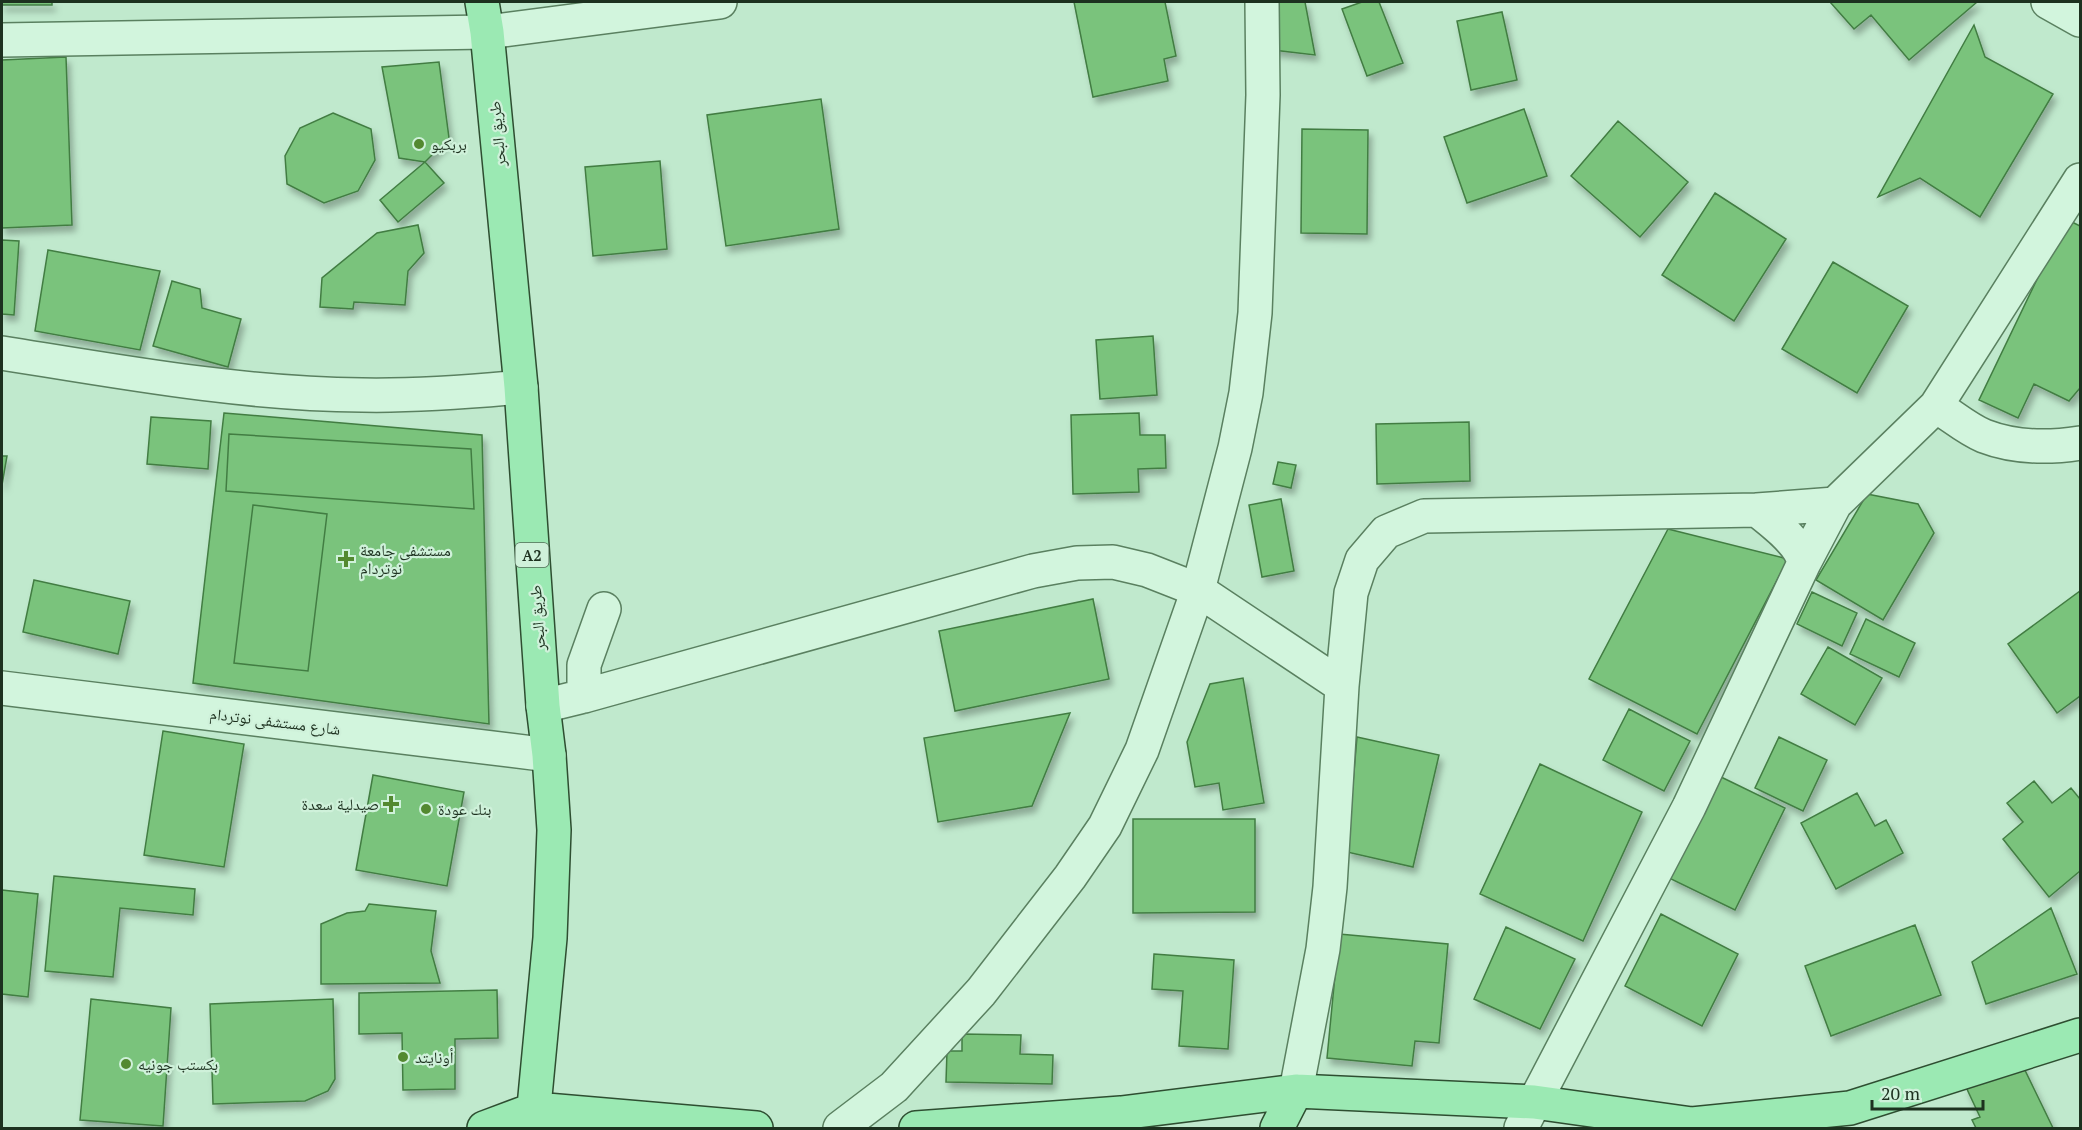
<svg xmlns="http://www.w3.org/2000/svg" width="2082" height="1130" viewBox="0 0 2082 1130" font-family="'PT Serif','Noto Naskh Arabic',serif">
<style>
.building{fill:#7ac37c;stroke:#427d43;stroke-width:1.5;filter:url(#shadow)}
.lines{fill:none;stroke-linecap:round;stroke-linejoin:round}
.minor-casing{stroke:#5a8060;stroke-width:36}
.major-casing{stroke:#2e4e31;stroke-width:36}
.minor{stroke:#d2f5dd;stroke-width:33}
.major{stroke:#9be9b3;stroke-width:33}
.poi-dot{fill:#538930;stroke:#cff1da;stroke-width:2}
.labels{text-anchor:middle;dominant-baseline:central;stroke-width:4.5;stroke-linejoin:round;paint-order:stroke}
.shield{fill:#cff1da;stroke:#526b57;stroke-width:1.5}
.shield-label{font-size:15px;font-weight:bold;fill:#1d311f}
.street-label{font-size:16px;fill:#1d311f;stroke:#cff1da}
.poi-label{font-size:16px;fill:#1d311f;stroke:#cff1da;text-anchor:start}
</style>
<defs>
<filter id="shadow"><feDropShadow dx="3.5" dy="6" stdDeviation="3" flood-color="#0004"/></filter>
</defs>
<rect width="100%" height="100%" fill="#c0e9cd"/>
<path class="building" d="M2,2H52V5H2Z
M1074,2H1165L1176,56L1164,59L1168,81L1093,97Z
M1269,2H1305L1315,55L1273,50Z
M1362,2H1379L1403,63L1367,76L1342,9Z
M1830,2H1977L1909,60L1871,15L1854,29Z
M1502,12L1517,80L1471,90L1457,21Z
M1974,25L1985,57L2053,94L1980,217L1920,178L1878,197Z
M66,57L72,225L2,228V60Z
M439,62L449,138L425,162L399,158L382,67Z
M821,99L839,229L726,246L707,115Z
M1524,109L1547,176L1467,203L1444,137Z
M333,113L371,129L375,160L358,191L324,203L287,184L285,156L300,128Z
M1618,121L1688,182L1640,237L1571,176Z
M1302,129L1368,130L1367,234L1301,233Z
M660,161L667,249L593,256L585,167Z
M425,162L444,183L398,222L380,200Z
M1715,193L1786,239L1734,321L1662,275Z
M2066,219L2080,226V388L2069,401L2034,384L2018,418L1979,400Z
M418,225L424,253L408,271L405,305L354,302L353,309L320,307L322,278L377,233Z
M2,240L19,241L14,315L2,314Z
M48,250L160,271L140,350L35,331Z
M1833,262L1908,306L1857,393L1782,349Z
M172,281L200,289L202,308L241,319L228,367L153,346Z
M1153,336L1157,395L1100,399L1096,340Z
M224,413L482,435L489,724L193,683Z
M1139,413L1140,435H1165L1166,468L1138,469L1139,492L1073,494L1071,415Z
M151,417L211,421L208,469L147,464Z
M1469,422L1470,481L1377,484L1376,424Z
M229,434L471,449L474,509L226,491Z
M2,456H7L2,485Z
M1278,462L1296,465L1291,488L1273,484Z
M1867,494L1918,504L1934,533L1883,620L1816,580Z
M1281,499L1294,571L1262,577L1249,505Z
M253,505L327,514L308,671L234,663Z
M1668,529L1788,559L1697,734L1589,679Z
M34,580L130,601L118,654L23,632Z
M2080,591V696L2057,713L2008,644Z
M1812,592L1857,613L1842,646L1797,624Z
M1093,599L1109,679L955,711L939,631Z
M1866,619L1915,643L1899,677L1850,654Z
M1828,647L1882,678L1855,725L1801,694Z
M1243,678L1264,803L1223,810L1219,783L1195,787L1187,742L1210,684Z
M1629,709L1690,741L1664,791L1603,760Z
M1070,713L1032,806L938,822L924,738Z
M163,731L244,744L224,867L144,855Z
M1357,737L1439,755L1413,867L1347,852Z
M1779,737L1827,760L1803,811L1755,788Z
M1540,764L1642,812L1583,941L1480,894Z
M373,775L464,792L447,886L356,870Z
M1719,776L1785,808L1735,910L1669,878Z
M2034,781L2052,803L2071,788L2080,799V871L2049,897L2003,839L2023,822L2007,803Z
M1857,793L1875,826L1886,820L1903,853L1836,889L1801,823Z
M1133,819H1255V912L1133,913Z
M54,876L195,889L193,915L120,908L113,977L45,971Z
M2,890L38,894L28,997L2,994Z
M369,904L436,911L431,951L440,983L321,984V924L347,913L365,911Z
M2051,908L2077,974L1986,1004L1972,962Z
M1661,914L1738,954L1702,1026L1625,986Z
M1915,925L1941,995L1831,1036L1805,966Z
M1506,927L1575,959L1540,1029L1474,999Z
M1339,934L1448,944L1439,1043L1415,1041L1412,1066L1327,1058Z
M1154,954L1234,960L1228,1049L1179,1046L1183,991L1152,989Z
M497,990L498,1038L455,1039V1089L403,1090L402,1033L359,1034V993Z
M91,999L171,1008L163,1126L80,1120Z
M333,999L335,1079L328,1091L305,1101L213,1104L210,1004Z
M962,1034L1021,1035L1020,1054L1053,1055L1052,1084L946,1082L947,1051H962Z
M2020,1060L2053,1128H1976L1972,1120L1980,1117L1966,1087Z"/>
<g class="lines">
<defs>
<path id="minor" d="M2048,2L2080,20
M2,40L487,32L720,2
M2,353C121,372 241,394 362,395C415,396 468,392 521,387
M1936,406C1951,415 1967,429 1984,436C2015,448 2048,448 2080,443
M1757,510C1773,523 1801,543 1804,563
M2,688L549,755
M584,696V665L604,609
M543,706L584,696L1033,571L1077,563L1113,562L1147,570L1198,590L1342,686
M1296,1091L1323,949L1330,887L1342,686L1351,593L1362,560L1386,532L1424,516L1757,510L1835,504
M840,1128L894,1087L981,992L1070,877L1105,826L1142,750L1198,590L1235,448L1246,393L1255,313L1263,95L1262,2
M1521,1128L1689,807L1804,563L1835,504L1936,406L2080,180"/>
<path id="major" d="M482,2L487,32L521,387L543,706L549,755L554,830L550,938L532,1128
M484,1128L535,1109L756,1128
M916,1128L1121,1113L1296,1091L1534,1102L1692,1124L1850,1108L2080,1035
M1277,1128L1296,1091"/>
</defs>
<use href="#minor" class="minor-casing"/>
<use href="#major" class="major-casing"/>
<use href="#minor" class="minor"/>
<use href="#major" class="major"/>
</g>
<g class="poi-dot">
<circle cx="419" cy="144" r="6"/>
<path d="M343 550h6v6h6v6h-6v6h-6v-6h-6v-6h6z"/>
<path d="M388 795h6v6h6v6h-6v6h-6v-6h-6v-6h6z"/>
<circle cx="426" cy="809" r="6"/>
<circle cx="403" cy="1057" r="6"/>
<circle cx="126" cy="1064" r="6"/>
</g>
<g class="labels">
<rect class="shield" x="515.5" y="543" width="33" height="24" rx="4.5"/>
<g class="shield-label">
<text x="532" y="555">A2</text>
</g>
<g class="street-label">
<text transform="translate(497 134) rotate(-95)">طريق البحر</text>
<text transform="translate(537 618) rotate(-94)">طريق البحر</text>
<text transform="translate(275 721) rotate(7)">شارع مستشفى نوتردام</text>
</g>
<g class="poi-label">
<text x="431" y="144">بربكيو</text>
<text x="360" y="550">مستشفى جامعة<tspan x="360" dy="18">نوتردام</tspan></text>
<text x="379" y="804" text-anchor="end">صيدلية سعدة</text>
<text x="438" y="809">بنك عودة</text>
<text x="415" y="1057">أونايتد</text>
<text x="138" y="1064">بكستب جونيه</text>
</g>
</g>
<rect width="2082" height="1130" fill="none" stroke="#1d311f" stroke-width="6"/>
<path d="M1872 1100v9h111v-9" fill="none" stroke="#1d311f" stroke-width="3"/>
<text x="1881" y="1100" font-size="18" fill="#1d311f" stroke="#cff1da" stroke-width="4.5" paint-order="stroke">20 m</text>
</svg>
